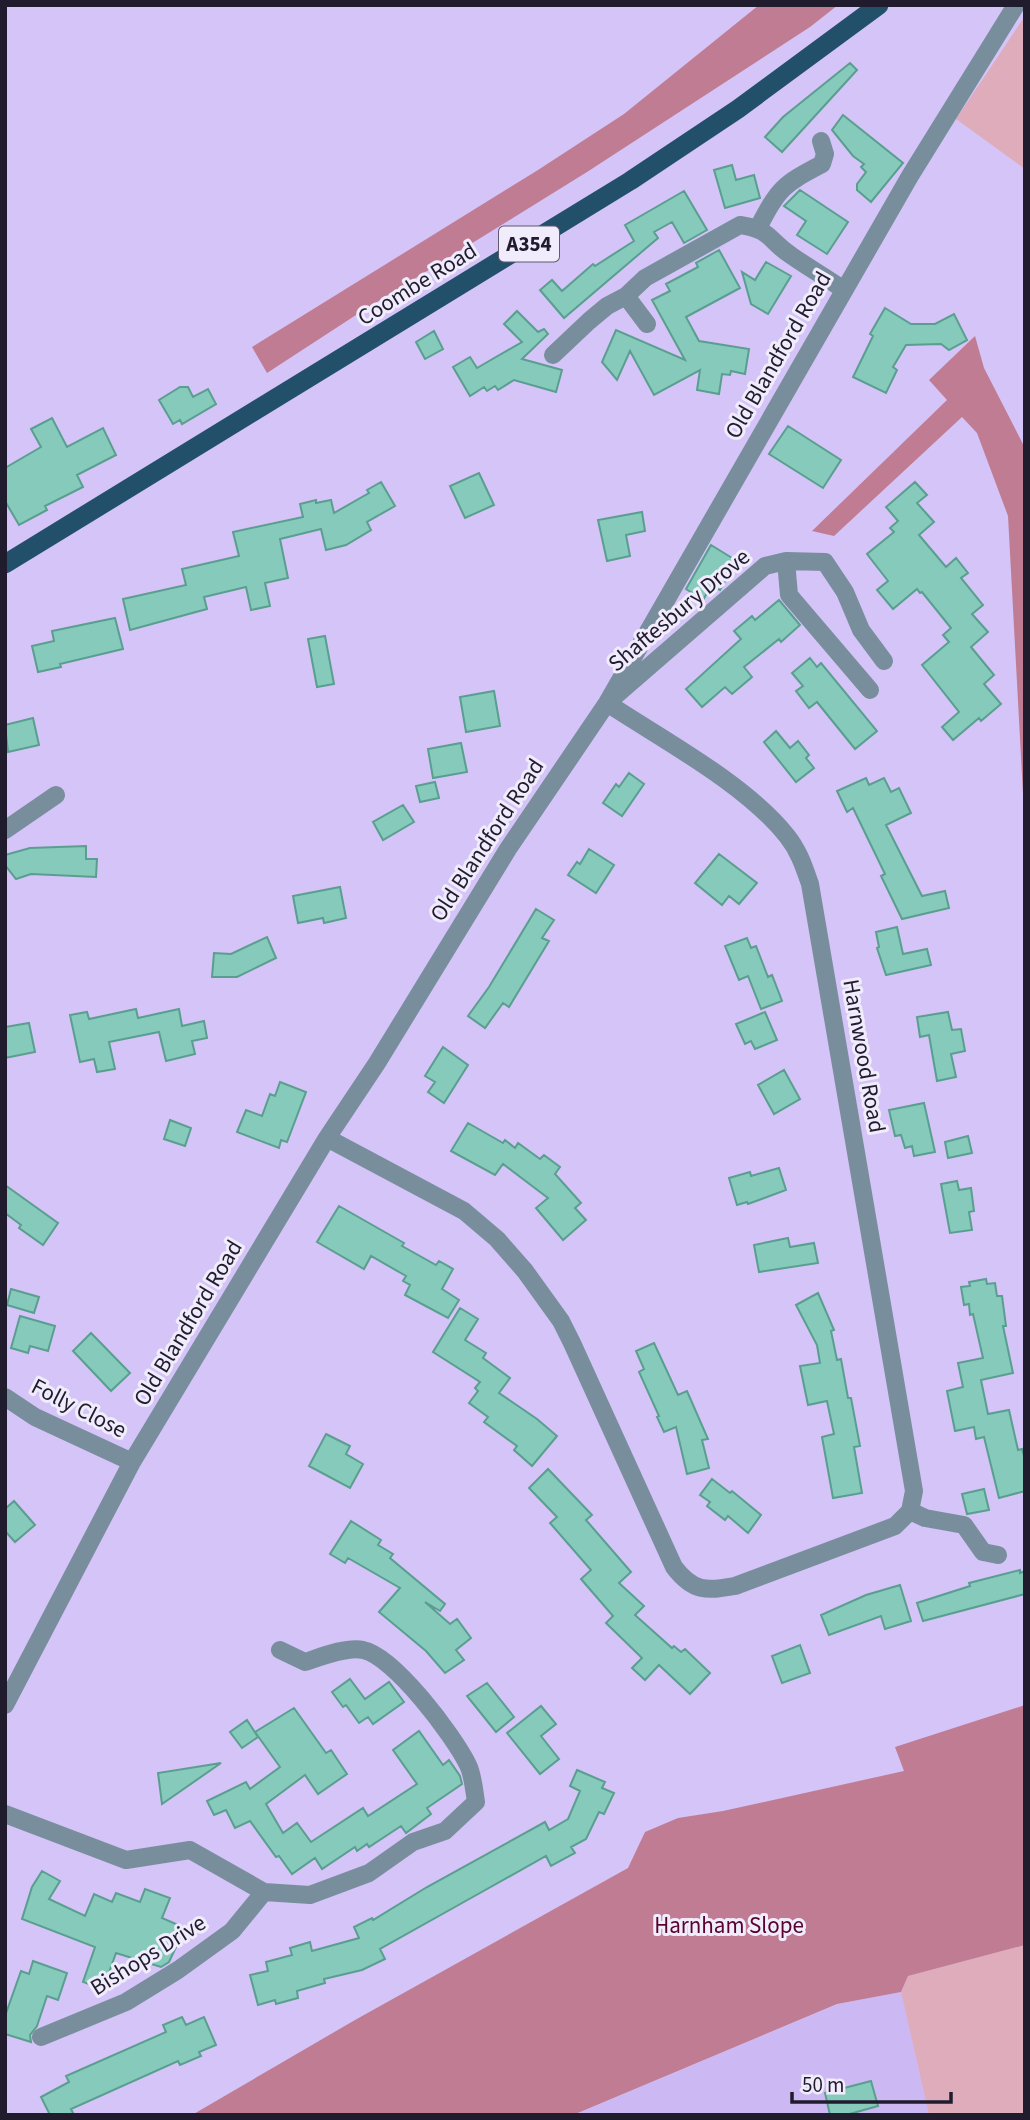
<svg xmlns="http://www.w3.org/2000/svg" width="1030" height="2120" viewBox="0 0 1030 2120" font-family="'Source Sans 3',sans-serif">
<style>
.built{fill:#ccb9f3}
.green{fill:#dfacbb}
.forest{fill:#c07c92}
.building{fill:#85cabb;stroke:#5a9e90;stroke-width:2}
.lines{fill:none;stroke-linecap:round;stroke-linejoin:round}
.minor{stroke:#798e9d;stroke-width:18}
.trunk{stroke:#22506b;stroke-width:19}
.labels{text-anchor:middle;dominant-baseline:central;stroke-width:6;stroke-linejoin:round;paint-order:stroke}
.shield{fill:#f0ecfc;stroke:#5f5a6c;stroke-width:2}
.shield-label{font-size:21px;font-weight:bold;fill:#211b2e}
.street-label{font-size:23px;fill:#211b2e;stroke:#f0ecfc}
.park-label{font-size:23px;fill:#58032c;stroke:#f0ecfc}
</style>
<rect width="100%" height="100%" fill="#d4c4f8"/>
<path class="built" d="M901,1992L929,2115H574L838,2004Z"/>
<path class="green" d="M1025,16V169L956,119Z
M1025,1945V2115H929L901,1992L908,1976Z"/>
<path class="forest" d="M759,5H838L810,27L587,172L356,315L267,373L252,347L538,170L624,114Z
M975,336L984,368L1025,448V831L1008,516L977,433L962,417L834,536L812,531L947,400L929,380Z
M1025,1705V1945L908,1976L901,1992L837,2004L573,2115H192L355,2020L628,1868L645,1832L678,1818L723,1811L904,1771L895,1747Z"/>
<path class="building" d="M850,63L857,70L782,152L765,137L783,117Z
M843,115L903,163L871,202L857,190V184L866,172L861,167L864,164L853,156L832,130Z
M732,165L736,180L754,175L760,198L725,208L714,170Z
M800,190L848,222L827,254L797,235L806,221L784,206Z
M684,191L707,230L684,243L672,222L654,232L658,238L564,318L540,290L552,280L562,291L593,264L595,266L634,241L625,225Z
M719,250L740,288L686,317L699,341L749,349L745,374L731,371L730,375L722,374L719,394L697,390L700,370L654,395L630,351L617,380L602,362L616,330L685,360L652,300L670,291L666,284L698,267L696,263Z
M766,262L791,276L768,314L751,304L742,272L755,280Z
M885,308L911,324H935L954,314L967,340L949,350L941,344L906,345L893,367L897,370L886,393L853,377L873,336L870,334Z
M517,311L538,332L544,329L548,334L522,359L562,370L556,392L514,380L498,390L495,386L487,391L484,387L470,396L453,367L470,357L477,368L522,342L504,324Z
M434,331L443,349L425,359L416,342Z
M180,387H188L193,397L208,389L216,404L182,424L180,420L173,424L159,400Z
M52,418L67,447L103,428L116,455L77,475L83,487L45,506L47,510L19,525L5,501V468L41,447L31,429Z
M788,426L841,460L823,488L769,454Z
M479,473L494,505L465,518L450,486Z
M381,482L395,506L367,522L371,530L346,545L326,550L321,529L280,539L288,578L265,583L270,606L251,610L246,587L204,597L207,609L130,630L123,599L186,585L182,569L239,556L233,532L303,517L300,504L316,500V503L331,500L334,513L369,493L367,490Z
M915,482L927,495L917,503L934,522L919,535L946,567L956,558L968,573L961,578L983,605L972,614L988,632L971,647L994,675L984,684L1001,704L981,721L979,718L953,740L942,727L959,712L922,665L949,642L943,635L951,628L922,592L920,593L917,589L893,609L877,590L888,581L867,554L894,532L890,528L898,521L886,507Z
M642,512L645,531L626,535L630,556L607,561L598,520Z
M711,545L737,561L720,590L711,586L703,600L686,589Z
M779,600L800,625L781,642L779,639L744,667L752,677L732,694L725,687L702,707L686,689L741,639L734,631L752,616L755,620Z
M115,618L123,649L60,664L61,667L38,672L32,646L54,641L52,631Z
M325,636L334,684L317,687L308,639Z
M810,658L817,667L821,663L877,731L855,749L817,702L809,708L796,691L803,686L792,673Z
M494,691L500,726L466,732L460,697Z
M33,718L39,745L8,752L5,725Z
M776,731L790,748L798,741L809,755L806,758L814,768L796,782L764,742Z
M461,743L467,772L433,778L428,749Z
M629,773L644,784L622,816L603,803L616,784L619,787Z
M866,778L869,785L884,778L891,792L899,788L911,813L886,825L922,896L945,891L949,908L902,919L881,876L885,874L853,808L847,812L837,791Z
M435,782L439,798L420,802L416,786Z
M403,805L414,822L383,840L373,822Z
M86,846V859H97L96,877L31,874L16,879L5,865V855L30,848Z
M589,849L614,865L596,893L568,875L577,862L580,864Z
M719,854L757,883L739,904L729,896L722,905L695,883Z
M340,887L346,918L324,923L323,918L298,923L293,896Z
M536,909L554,920L542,938L549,941L509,1007L503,1003L485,1028L468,1016L489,987Z
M897,927L903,954L927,949L931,965L886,975L877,948L879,947L876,932Z
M267,937L276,958L237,977H212L214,953L231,954Z
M747,938L751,948L756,946L768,977L772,975L782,1001L761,1009L748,976L739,980L725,946Z
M136,1009L138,1018L179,1009L182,1026L204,1021L207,1038L192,1041L195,1054L166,1061L159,1032L109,1042L115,1069L97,1072L94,1059L80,1062L70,1015L87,1012L89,1019Z
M765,1012L777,1040L755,1049L751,1041L745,1044L736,1024Z
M948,1012L952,1030L961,1029L965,1051L951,1054L956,1077L937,1081L929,1035L920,1037L917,1017Z
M29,1023L35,1052L5,1058V1027Z
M443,1047L468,1065L444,1103L428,1092L435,1082L425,1076Z
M784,1070L800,1099L774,1114L758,1085Z
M280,1082L306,1092L287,1142L281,1140L279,1148L237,1132L246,1110L262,1116L270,1094L275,1096Z
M924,1103L935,1152L914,1156L912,1146L905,1148L901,1135L895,1136L889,1110Z
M170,1120L191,1128L185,1146L164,1139Z
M468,1123L503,1143L505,1140L515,1148L518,1143L540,1159L544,1155L560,1167L555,1174L581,1203L575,1208L586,1220L563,1240L536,1208L548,1198L503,1164L495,1175L451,1151Z
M968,1136L972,1153L948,1158L945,1142Z
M779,1168L786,1190L748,1204L747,1202L737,1205L729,1178L750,1172L751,1176Z
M957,1181L959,1190L971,1188L974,1211L969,1212L972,1230L950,1233L941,1184Z
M5,1185L58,1223L43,1245L19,1228L21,1225L5,1213Z
M339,1206L404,1243L402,1246L436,1265L439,1261L453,1269L442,1289L459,1300L448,1318L405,1295L410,1285L403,1281L406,1276L371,1256L364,1269L317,1242Z
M788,1238L790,1247L814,1243L818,1263L759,1272L754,1245Z
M986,1279L987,1284L995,1283L997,1296H1002L1006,1326H1003L1013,1373L981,1380L988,1414L1009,1410L1018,1450L1022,1449L1025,1459V1491L999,1498L984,1437L976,1439L974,1427L955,1431L947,1391L963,1387L958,1363L983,1358L973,1314L970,1315L969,1304L964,1305L961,1287L970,1286L969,1282Z
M11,1289L39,1297L34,1313L7,1305Z
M818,1293L834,1330L831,1331L837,1360L841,1359L848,1398H851L860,1446L854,1447L862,1493L833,1498L822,1437L834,1434L827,1401L808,1405L800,1366L820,1363L817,1345L796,1305Z
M460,1308L478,1319L465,1340L486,1353L483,1358L510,1378L499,1393L537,1419L557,1436L532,1466L514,1450L517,1446L484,1422L488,1417L469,1403L478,1391L475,1388L480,1382L433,1352Z
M20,1316L55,1326L48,1351L30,1346L28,1353L11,1348Z
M91,1333L130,1373L111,1391L73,1351Z
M654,1343L678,1395L687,1391L708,1439L702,1440L709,1468L687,1474L676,1427L664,1432L657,1417L659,1416L639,1372L644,1369L636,1351Z
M326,1434L350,1446L346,1454L363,1464L350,1488L309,1466Z
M548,1469L592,1515L586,1520L631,1572L619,1583L644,1606L635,1615L672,1648L674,1646L681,1652L685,1649L710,1673L690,1694L659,1665L645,1680L632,1668L642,1658L606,1623L613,1616L581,1579L591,1570L550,1523L557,1517L529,1488Z
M712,1479L730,1493L732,1491L761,1515L748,1533L728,1516L725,1520L707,1506L710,1502L700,1495Z
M984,1489L989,1510L967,1514L962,1494Z
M14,1501L35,1525L15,1542L5,1531V1509Z
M351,1521L381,1540L378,1545L393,1554L390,1558L445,1604L440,1611L425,1602L450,1624L457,1619L471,1638L456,1650L464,1660L445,1673L426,1651L379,1612L400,1588L348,1558L345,1563L330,1554Z
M1020,1570V1573L1025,1571V1594L923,1621L917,1603L970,1586L969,1583Z
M900,1585L911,1621L885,1629L881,1616L829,1635L821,1615L866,1595Z
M800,1645L810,1673L782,1683L772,1656Z
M350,1679L365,1699L389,1682L404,1702L373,1724L368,1717L359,1723L346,1705L343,1707L332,1692Z
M487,1683L514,1717L496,1732L467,1696Z
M541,1706L556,1724L541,1736L559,1759L540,1774L507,1733Z
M294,1708L326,1753L331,1750L347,1774L318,1794L305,1775L266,1804L283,1833L297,1823L311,1842L363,1808L368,1816L417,1784L393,1750L419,1731L443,1765L449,1760L460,1776L462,1784L427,1808L431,1814L406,1833L401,1826L369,1847L367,1844L357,1851L355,1847L322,1869L315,1858L292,1874L279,1856L276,1857L250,1821L235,1828L226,1810L214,1815L207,1801L246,1782L250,1789L280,1767L255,1732Z
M247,1720L258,1737L242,1748L230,1732Z
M221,1763L162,1804L158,1773Z
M577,1770L605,1782L602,1788L614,1793L604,1814L599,1812L586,1839L571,1847L575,1853L551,1866L546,1856L471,1898L380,1949L385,1959L362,1970L324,1979L325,1983L297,1991L298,1998L276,2004L275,2000L258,2005L250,1975L268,1971L266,1962L292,1955L290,1948L310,1942L312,1951L359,1938L354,1927L372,1918L373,1920L427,1887L545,1822L549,1830L568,1819L580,1791L570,1786Z
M42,1871L60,1881L49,1899L85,1916L94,1894L112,1902L116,1893L140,1902L145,1889L170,1898L162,1918L185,1928L169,1962L161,1967L116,1953L103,1989L83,1982L95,1947L22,1919L32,1887Z
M33,1961L67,1973L58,2000L47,1996L37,2026L30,2035L31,2042L5,2034V2016L21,1971L29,1974Z
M182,2017L186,2025L204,2017L216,2045L199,2052L201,2056L180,2065L178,2061L71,2109L74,2115H50L41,2097L69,2082L66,2076L166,2032L163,2025Z
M871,2081L878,2106L846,2115H830L825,2093Z"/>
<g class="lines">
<path class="minor" d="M758,228C779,188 782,185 822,164L825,154L821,141
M626,296L647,324
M553,355L589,321L607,306L626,296L645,278L740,225C773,230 767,240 792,256C809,268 827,278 844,290
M786,561L789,595L870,690
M5,830L56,795
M327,1138L464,1211L497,1239L525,1271L561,1321L572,1343L674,1567C693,1592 706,1591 735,1586L895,1526L910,1511L914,1491L810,884C804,867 799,851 787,836C746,784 663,740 607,703L765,566L786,561L825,562L845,592L861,630L884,661
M5,1397L35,1417L132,1462
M910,1511L925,1518L964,1525L983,1552L998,1555
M5,1705L132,1462L327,1138L377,1063L508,849L607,703L910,176L1016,5
M5,1814L126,1860L190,1850L264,1892
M41,2037L126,2002L178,1970L232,1931L264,1892L310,1895L369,1873L413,1842L445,1831L476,1802C474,1790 473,1775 468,1765C454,1736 394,1656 363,1650C348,1646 320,1657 305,1662L280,1650"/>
<path class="trunk" d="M5,564L630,181L738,109L879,5"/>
</g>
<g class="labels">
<rect class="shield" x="499" y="226.5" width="60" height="35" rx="5"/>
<g class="shield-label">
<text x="529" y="244">A354</text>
</g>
<g class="street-label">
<text transform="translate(417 284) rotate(-32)">Coombe Road</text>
<text transform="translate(778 355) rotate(-60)">Old Blandford Road</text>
<text transform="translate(679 610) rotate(-40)">Shaftesbury Drove</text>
<text transform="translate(487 840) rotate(-57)">Old Blandford Road</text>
<text transform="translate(864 1056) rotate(80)">Harnwood Road</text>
<text transform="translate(188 1323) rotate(-59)">Old Blandford Road</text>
<text transform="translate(79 1408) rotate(27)">Folly Close</text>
<text transform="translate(148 1955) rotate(-32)">Bishops Drive</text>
</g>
<g class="park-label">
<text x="729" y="1925">Harnham Slope</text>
</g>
</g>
<rect width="1030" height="2120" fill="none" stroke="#211b2e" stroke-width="14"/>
<path d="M792 2092v10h159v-10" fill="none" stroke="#211b2e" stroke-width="3.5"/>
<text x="802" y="2092" font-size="21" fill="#211b2e" stroke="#f0ecfc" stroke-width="5" paint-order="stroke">50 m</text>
</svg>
